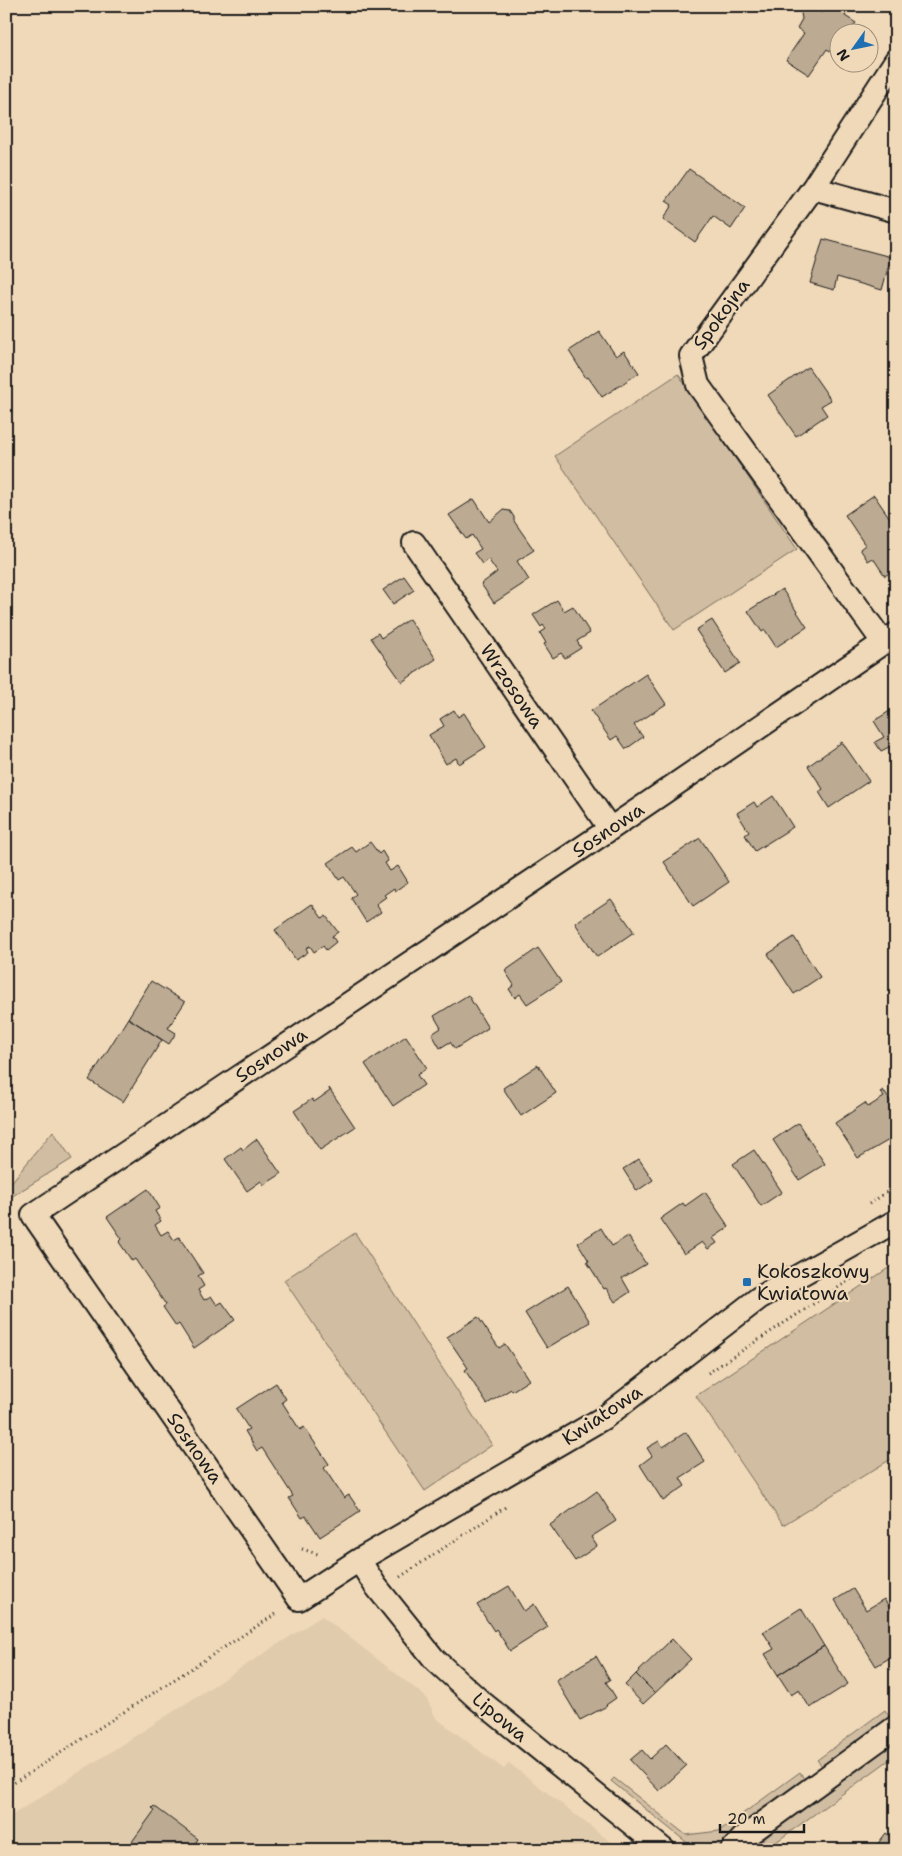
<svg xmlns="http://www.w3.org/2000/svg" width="902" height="1856" viewBox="0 0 902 1856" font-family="'Shantell Sans',sans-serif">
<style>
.built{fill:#e0cbad}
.green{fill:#d1bda1;stroke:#766c5e}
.building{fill:#bcaa92;stroke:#1c1c1c}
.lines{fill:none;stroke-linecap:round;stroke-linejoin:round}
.street-casing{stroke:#1c1c1c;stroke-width:26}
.path{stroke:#1c1c1c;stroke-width:3;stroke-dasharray:1 4;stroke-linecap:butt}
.street{stroke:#f0d9b8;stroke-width:22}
.poi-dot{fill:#1f6fb2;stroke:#f0d9b8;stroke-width:2}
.labels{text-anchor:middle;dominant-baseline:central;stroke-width:4.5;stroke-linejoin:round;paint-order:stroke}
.street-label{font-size:19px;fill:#1c1c1c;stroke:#f0d9b8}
.poi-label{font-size:19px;fill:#1c1c1c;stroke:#f0d9b8;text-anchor:start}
</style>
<rect width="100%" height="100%" fill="#f0d9b8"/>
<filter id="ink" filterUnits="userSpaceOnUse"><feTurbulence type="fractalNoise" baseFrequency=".02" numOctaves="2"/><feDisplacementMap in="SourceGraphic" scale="10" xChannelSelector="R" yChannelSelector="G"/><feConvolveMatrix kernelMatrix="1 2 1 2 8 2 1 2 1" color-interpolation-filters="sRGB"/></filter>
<g filter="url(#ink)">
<path class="built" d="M322,1616L426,1697L436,1718L504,1769L509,1763L621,1850H6V1819Z"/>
<path class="green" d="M678,374L797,549L674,630L555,456Z
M53,1131L72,1159L6,1200V1189Z
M355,1233L492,1445L425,1491L284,1280Z
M896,1263V1456L783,1525L696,1396Z
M885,1710L890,1718L823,1767L817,1760Z
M896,1738V1755L765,1850H749Z
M800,1772L805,1781L720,1846L716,1842L701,1849L691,1846L611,1781L614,1778L686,1835L719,1831Z"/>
<path class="building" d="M812,6L821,13L826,6H838L847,12L845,16L856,23L849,32H840V47L835,54L827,49L809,75L786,60L804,33L797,28L802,19L801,13L805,7Z
M689,169L745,208L731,229L713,216L695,242L663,219L672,205L666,201Z
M823,239L891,257L882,290L837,277L834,290L810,283Z
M599,331L616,356L624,351L639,373L602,397L588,377L586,378L569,351Z
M808,367L831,400L821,406L827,415L796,436L768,395Z
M874,495L896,527V568L885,576L873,558L868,561L860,549L865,545L845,515Z
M474,499L489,522L503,510L510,511L514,517V521L534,550L517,561L529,580L494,603L481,584L497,572L488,559L482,564L474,553L481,549L472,535L466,539L449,515Z
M404,576L414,590L393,604L383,590Z
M782,589L807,627L776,647L765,630L762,632L748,611Z
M557,600L564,611L573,606L590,633L577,641L581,648L565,658L561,653L553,658L544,644L546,643L540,633L546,629L543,625L541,627L533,615Z
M409,619L436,659L402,682L371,638L378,633L381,638Z
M712,620L740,663L725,673L696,630Z
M646,674L666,704L634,725L643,737L626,749L617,736L611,740L591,711Z
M896,707V753L894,754L889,747L881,751L875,742L884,737L874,721Z
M454,710L458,717L464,713L486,747L459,764L456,758L446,764L429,735L444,726L440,719Z
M842,742L869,781L829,808L819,792L823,789L808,766Z
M773,796L793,827L755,851L745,835L749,832L737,813L754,802L757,807Z
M700,838L729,882L693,906L664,862Z
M370,842L379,854L382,851L388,861L385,863L390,871L398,866L408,882L395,891L394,888L384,895L386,897L376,904L381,912L366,922L351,898L356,894L344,877L339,880L328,863L352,847L356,852Z
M611,899L634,932L597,957L575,923Z
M312,904L322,918L326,916L338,932L332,936L336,942L326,950L323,946L314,952L310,946L306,948L308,952L296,960L275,930Z
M794,937L820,977L794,994L768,954Z
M538,948L561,982L527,1004L520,994L515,998L509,989L514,985L505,971Z
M151,981L185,1002L168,1028L176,1033L169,1044L128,1018Z
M468,995L488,1028L455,1049L450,1042L440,1048L432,1034L441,1028L434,1016Z
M128,1018L162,1040L123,1102L89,1080Z
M406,1036L427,1068L417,1075L424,1085L393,1106L365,1064Z
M538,1065L556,1093L521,1116L503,1088Z
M329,1088L355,1127L320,1150L294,1111L312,1099L314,1102L330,1091Z
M883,1090L896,1110V1136L858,1158L835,1123L865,1103L868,1107L884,1097L880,1092Z
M798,1123L825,1164L799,1180L773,1140Z
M257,1139L281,1174L264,1185L261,1181L247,1191L225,1159L241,1147L243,1150Z
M754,1150L782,1192L761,1206L733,1164Z
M639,1159L653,1180L637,1191L623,1169Z
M148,1189L160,1208L155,1211L161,1221L155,1225L161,1235L168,1231L174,1240L179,1237L203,1273L198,1276L204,1286L198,1290L204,1300L211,1296L217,1305L222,1302L235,1320L194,1348L179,1324L176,1326L163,1307L166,1305L135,1259L132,1261L119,1242L122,1239L107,1217Z
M705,1192L729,1227L713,1238L717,1243L708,1249L702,1242L684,1254L660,1219L683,1203L685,1206Z
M601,1228L612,1246L628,1236L646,1264L622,1278L630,1292L615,1302L606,1288L604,1289L587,1262L589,1261L578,1243Z
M568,1286L590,1322L547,1348L525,1313Z
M478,1317L499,1348L505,1344L529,1380L512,1391L511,1389L487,1404L465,1370L468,1368L447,1337Z
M276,1383L286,1399L282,1402L300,1430L304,1427L329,1464L324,1468L344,1498L349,1495L360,1511L320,1537L306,1516L302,1518L289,1498L293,1496L262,1448L257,1451L245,1431L249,1429L236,1409Z
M686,1432L705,1462L680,1478L685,1486L663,1501L640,1465L652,1456L647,1448L659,1441L663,1447Z
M597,1491L616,1521L591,1537L597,1546L575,1561L550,1525Z
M509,1586L524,1611L534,1604L548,1627L510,1651L496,1629L494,1631L477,1605Z
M853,1589L866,1610L884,1599L896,1618V1654L876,1666L835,1600Z
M801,1608L824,1646L778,1675L765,1654L774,1649L763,1632Z
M672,1639L691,1659L655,1693L636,1674Z
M824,1646L848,1684L810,1708L799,1690L791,1695L778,1675Z
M596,1656L610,1680L606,1682L616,1698L606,1705L607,1706L580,1720L556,1680Z
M636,1674L655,1693L643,1704L625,1685Z
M666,1744L686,1766L659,1791L630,1760L642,1750L650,1759Z
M154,1806L198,1839L191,1850H126L155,1810L152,1808Z
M886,1833L896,1841V1850H873Z
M789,1843L799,1850H784Z
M838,1843L845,1850H831Z"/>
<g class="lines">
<defs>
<path id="street" d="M813,188L896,211
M414,543L610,829
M896,634L610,829L33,1215L299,1599L359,1560L605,1417L759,1298L896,1221
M883,642L698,385L691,356L813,188L896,60
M359,1560L375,1585L435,1660L479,1700L664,1850
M732,1850L743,1838L896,1727"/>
</defs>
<use href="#street" class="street-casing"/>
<path class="path" d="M869,1204L896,1186
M708,1373L862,1272
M302,1549L321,1555
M400,1577L507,1506
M6,1788L279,1612
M689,1847L696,1850"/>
<use href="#street" class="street"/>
</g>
</g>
<rect class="poi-dot" x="742" y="1277" width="10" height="10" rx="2.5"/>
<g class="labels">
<g class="street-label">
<text transform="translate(721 314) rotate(-54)">Spokojna</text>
<text transform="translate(512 686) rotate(56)">Wrzosowa</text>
<text transform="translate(608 830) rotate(-34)">Sosnowa</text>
<text transform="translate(271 1055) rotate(-34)">Sosnowa</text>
<text transform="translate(602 1415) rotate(-34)">Kwiatowa</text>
<text transform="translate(195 1448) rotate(55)">Sosnowa</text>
<text transform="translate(500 1717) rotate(40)">Lipowa</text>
</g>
<g class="poi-label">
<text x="757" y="1271">Kokoszkowy<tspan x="757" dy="22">Kwiatowa</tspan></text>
</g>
</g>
<rect width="902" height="1856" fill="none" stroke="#f0d9b8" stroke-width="25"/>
<rect x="12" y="12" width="877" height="1831" fill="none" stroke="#1c1c1c" stroke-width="2" filter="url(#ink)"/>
<g transform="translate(854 48) rotate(237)"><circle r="24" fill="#f0d9b8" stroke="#9b8d7a"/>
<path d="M0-4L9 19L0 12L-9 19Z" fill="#1f6fb2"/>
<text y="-8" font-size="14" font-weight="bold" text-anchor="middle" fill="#1c1c1c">N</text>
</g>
<path d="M720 1824v8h84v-8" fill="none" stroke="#1c1c1c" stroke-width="2.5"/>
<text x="727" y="1824" font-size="15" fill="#1c1c1c" stroke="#f0d9b8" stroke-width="4" paint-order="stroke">20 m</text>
</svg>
